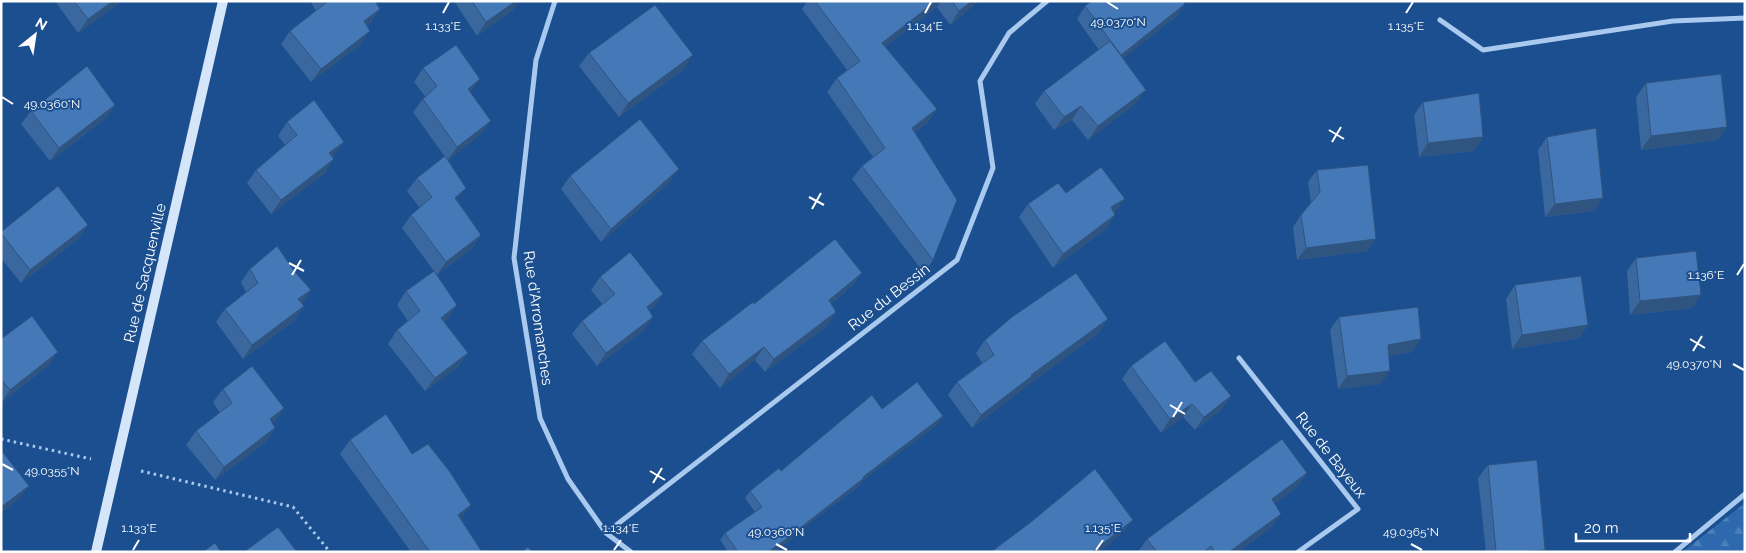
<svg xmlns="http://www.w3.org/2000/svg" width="1746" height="553" viewBox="0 0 1746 553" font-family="Raleway,sans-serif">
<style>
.forest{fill:url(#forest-firs)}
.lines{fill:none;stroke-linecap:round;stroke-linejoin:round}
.path{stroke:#a9c9ee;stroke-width:3;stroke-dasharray:2.5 4;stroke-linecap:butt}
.street{stroke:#a9c9ee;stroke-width:5}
.secondary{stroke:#d6e6fa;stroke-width:10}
.wall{fill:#3a679d}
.shaded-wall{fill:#305480}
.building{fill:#4478b7;stroke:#305480}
.ticks{fill:none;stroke:#fff;stroke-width:2}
.labels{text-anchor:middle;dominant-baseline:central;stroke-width:4;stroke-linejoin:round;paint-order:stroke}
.street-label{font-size:15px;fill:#fff;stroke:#1b4f8f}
.ticks-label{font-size:12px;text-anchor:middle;fill:#fff;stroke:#1b4f8f;stroke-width:4;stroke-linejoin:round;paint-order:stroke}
</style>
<defs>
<pattern id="forest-firs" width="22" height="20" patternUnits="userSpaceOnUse" patternTransform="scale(1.25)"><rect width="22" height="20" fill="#2e69ad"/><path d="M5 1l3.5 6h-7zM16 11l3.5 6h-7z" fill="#4d80b9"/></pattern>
</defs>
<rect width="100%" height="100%" fill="#1b4f8f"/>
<path class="forest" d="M1745,503V552H1682Z"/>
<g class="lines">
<path class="path" d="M1,439L91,459
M141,471L293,507L330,552"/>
<path class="street" d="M555,1L536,60L514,258L540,418L568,479L606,533L631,552
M1440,20L1483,50L1673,21L1745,18
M1239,358L1358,509L1298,552
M606,533L957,260L993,168L980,81L1009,33L1047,1
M1675,552L1745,494"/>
<path class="secondary" d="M96,552L223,1"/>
</g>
<path class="wall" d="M55,1H122L78,33Z
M310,1H375L380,9L371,22L367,26L361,44L311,82L281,44L290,31L316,11Z
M454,1H519L513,10L477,36Z
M807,1H979L950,25L937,7L885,47L937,109L928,122L915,132L933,260L924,273L852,179L862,166L873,157L827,92L837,78L847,70L802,9Z
M1185,4L1177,16L1123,58L1136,103L1088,140L1072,120L1054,130L1035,104L1044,91L1099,50L1077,19L1085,6Z
M589,53L684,69L619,117L579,66Z
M423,68L480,79L470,92L481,134L448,160L457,200L481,235L472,248L437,275L457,305L448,318L444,322L459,366L425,391L388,344L397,330L408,321L397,305L406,291L434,271L402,228L411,215L420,208L407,191L417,178L445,157L413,112L423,99L425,96L414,82Z
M1646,83L1718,140L1641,150L1636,97Z
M1423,102L1483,137L1474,151L1419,157L1414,115Z
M115,105L106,118L50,161L21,124L31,111Z
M287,122L334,155L332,157L325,173L271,214L247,183L256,170L285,145L278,136Z
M1547,137L1603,198L1594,211L1545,217L1538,150Z
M1317,170L1376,239L1367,251L1297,260L1293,227L1301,215L1311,203L1308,182Z
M570,176L670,182L601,242L561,189Z
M1066,193L1115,212L1114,213L1106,229L1053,268L1019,217L1028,204Z
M88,225L78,239L21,283L1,258V232Z
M1636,258L1692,308L1630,315L1627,271Z
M250,269L294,271L311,290L302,303L304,306L295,320L243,359L216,322L225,309L246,292L241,282Z
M862,273L852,286L831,304L836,312L827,326L765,372L755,360L720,388L692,354L702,341L754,304Z
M600,277L663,294L654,307L649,311L644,330L597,366L572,334L582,321L602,304L591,290Z
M1515,285L1588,325L1579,338L1512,349L1506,299Z
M1339,317L1412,352L1389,356L1381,384L1338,389L1330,330Z
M1099,333L1025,387L1022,390L972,428L948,395L957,382L982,363L976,353L985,340Z
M1,339L49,365L1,403Z
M1131,366L1195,382L1231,396L1221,410L1195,430L1183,417L1161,433L1122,379Z
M223,389L284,408L275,421L272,423L275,428L266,442L215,480L186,445L196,431L220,413L213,402Z
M882,409L938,424L863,480L859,486L798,532L795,536L774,552H728L720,540L725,533L755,512L745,498L750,491Z
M350,440L412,454L471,505L460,519L482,552H411L340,454Z
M1488,465L1545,550L1544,552H1486L1478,478Z
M1307,473L1297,487L1274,504L1281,514L1271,527L1238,552H1138L1147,539Z"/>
<path class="shaded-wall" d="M113,1H122L78,33L88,19Z
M516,1H519L513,10L477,36L486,22Z
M936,1H941L937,7L873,56L882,43Z
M972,1H979L950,25L959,11Z
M1185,4L1177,16L1111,68L1120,55Z
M380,9L371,22L355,35L364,21Z
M370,31L361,44L311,82L321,69Z
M693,55L684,69L619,117L628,103Z
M480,79L470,92L468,89Z
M1146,90L1136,103L1088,140L1098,126Z
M115,105L106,118L50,161L59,148Z
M1081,106L1072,120L1054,130L1064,117Z
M937,109L928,122L903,141L912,128Z
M491,121L481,134L447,161L457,147Z
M1727,127L1718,140L1641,150L1651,136Z
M1483,137L1474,151L1419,157L1428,143Z
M344,142L334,155L319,166L329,153Z
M334,159L325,173L271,214L281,200Z
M679,169L670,182L601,242L611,229Z
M466,188L456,201L455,198Z
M1603,198L1594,211L1545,217L1555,204Z
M1125,199L1115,212L1102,221L1111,207Z
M1115,215L1106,229L1053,268L1063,254Z
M88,225L78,239L21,283L30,270Z
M481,235L472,248L437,275L446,262Z
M1376,239L1367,251L1297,260L1306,248Z
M862,273L852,286L820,314L829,300Z
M311,290L302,304L298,299Z
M663,294L654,307L637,320L647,307Z
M1701,295L1692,308L1630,315L1640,301Z
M457,305L448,318L432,332L441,318Z
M304,306L295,320L243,359L252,345Z
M836,312L827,326L765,372L774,359Z
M653,317L644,330L597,366L606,353Z
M1108,319L1099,333L1025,387L1022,390L972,428L981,415L1031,375Z
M1588,325L1579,338L1512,349L1522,335Z
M1421,339L1412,352L1379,358L1388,345Z
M764,347L755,360L720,388L729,374Z
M58,352L49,365L1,403L10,390Z
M468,353L459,366L425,391L435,378Z
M1390,371L1381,384L1338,389L1347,376Z
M1231,396L1221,410L1195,430L1204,417Z
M1192,404L1183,417L1161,433L1170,419Z
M284,408L275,421L260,433L270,419Z
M943,416L938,424L863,480L859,486L798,532L795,536L774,552H768L863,477Z
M275,428L266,442L215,480L224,467Z
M1307,473L1297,487L1262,513L1272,499Z
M29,486L19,499L1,513V507Z
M471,505L462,518L448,529L458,515Z
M1281,514L1271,527L1238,552H1229Z
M1133,520L1123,533L1099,552H1092Z
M1545,550L1544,552H1517Z"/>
<path class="building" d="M74,1H113L88,19Z
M327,1H375L380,9L364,21L370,31L321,69L290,31L327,2Z
M472,1H516L486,22Z
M815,1H936L882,43L937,109L912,128L957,200L933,260L862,166L885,148L837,78L860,61Z
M952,1H972L959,11Z
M1092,1H1183L1185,4L1121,55L1085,6Z
M655,5L693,55L628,103L589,53Z
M1110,41L1146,90L1098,126L1081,106L1064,117L1044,91Z
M456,45L480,79L468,89L491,121L457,147L423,99L437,86L423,68Z
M87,66L115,105L59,148L31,111Z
M1721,74L1727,127L1651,136L1646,83Z
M1479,93L1483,137L1428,143L1423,102Z
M314,100L344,142L329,153L334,159L281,200L256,170L297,135L287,122Z
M640,119L679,169L611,229L570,176Z
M1596,128L1603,198L1555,204L1547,137Z
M445,156L466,188L455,198L481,235L446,262L411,215L432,197L417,178Z
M1368,165L1376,239L1306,248L1301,215L1320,192L1317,170Z
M1101,167L1125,199L1111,207L1115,215L1063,254L1028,204L1058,183L1066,193Z
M58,186L88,225L30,270L1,233V232Z
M835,239L862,273L829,300L836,312L774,359L764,347L729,374L702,341L753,302L754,304Z
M277,246L294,271L311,290L298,299L304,306L252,345L225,309L258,283L250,269Z
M1696,251L1701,295L1640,301L1636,258Z
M630,252L663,294L647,307L653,317L606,353L582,321L615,294L600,277Z
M434,271L457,305L441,318L468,353L435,378L397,330L420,311L406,291Z
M1076,273L1108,319L1031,375L1032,376L981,415L957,382L994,355L985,340L1012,317Z
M1581,276L1588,325L1522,335L1515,285Z
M1418,307L1421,339L1388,345L1390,371L1347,376L1339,317Z
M32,316L58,352L10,390L1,379V339Z
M1165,341L1195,382L1211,371L1231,396L1204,417L1192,404L1170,419L1131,366Z
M252,366L284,408L270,419L275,428L224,467L196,431L232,403L223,389Z
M917,382L943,416L863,477L864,478L800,528V529L768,552H738L725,533L762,507L750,491L779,468L781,471L872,395L882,409Z
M386,414L412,454L428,444L450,472L471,505L458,515L482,552H430L350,440Z
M1282,439L1307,473L1272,499L1281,514L1229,552H1215L1211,546L1204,552H1157L1147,539Z
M1,450L29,486L1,507Z
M1537,460L1545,550L1517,552H1496L1488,465Z
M1095,469L1133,520L1092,552H991L1031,522Z
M278,527L297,552H244Z
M215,543L221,552H203Z
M528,547L532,552H522Z"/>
<path class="ticks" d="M1107,2L1118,9M443,13L449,2M925,13L931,2M1406,13L1413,2M2,97L13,104M1329,130L1344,139M1332,142L1341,127M809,197L824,205M812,209L821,193M289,263L304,271M292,275L301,260M1737,275L1744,264M1690,339L1705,348M1693,351L1702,336M1733,364L1744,370M1170,405L1185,414M1173,417L1182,402M2,464L13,470M650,471L665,480M653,483L662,468M776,544L787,550M1411,544L1422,550M133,550L139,540M614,550L621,540M1096,550L1103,540"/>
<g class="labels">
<g class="street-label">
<text transform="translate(145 273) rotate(-77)">Rue de Sacquenville</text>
<text transform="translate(889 297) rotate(-38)">Rue du Bessin</text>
<text transform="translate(538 318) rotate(82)">Rue d'Arromanches</text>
<text transform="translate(1331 455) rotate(52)">Rue de Bayeux</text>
</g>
</g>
<g class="ticks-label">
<text x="1118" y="26">49.0370°N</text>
<text x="443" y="30">1.133°E</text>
<text x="925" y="30">1.134°E</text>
<text x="1406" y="30">1.135°E</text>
<text x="52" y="108">49.0360°N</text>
<text x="1706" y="279">1.136°E</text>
<text x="1694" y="368">49.0370°N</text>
<text x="52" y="475">49.0355°N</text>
<text x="139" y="532">1.133°E</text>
<text x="621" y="532">1.134°E</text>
<text x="1103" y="532">1.135°E</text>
<text x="776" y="536">49.0360°N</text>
<text x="1411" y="536">49.0365°N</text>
</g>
<rect width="1746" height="553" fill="none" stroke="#ffffff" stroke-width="5"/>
<g transform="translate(35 35) rotate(30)" stroke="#1b4f8f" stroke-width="4" paint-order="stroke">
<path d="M0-4L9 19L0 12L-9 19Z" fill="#ffffff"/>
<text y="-8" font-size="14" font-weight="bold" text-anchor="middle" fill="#ffffff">N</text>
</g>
<path d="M1576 533v8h114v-8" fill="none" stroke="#ffffff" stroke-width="2.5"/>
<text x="1584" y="533" font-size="15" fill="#ffffff" stroke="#1b4f8f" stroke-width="4" paint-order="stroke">20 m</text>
</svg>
